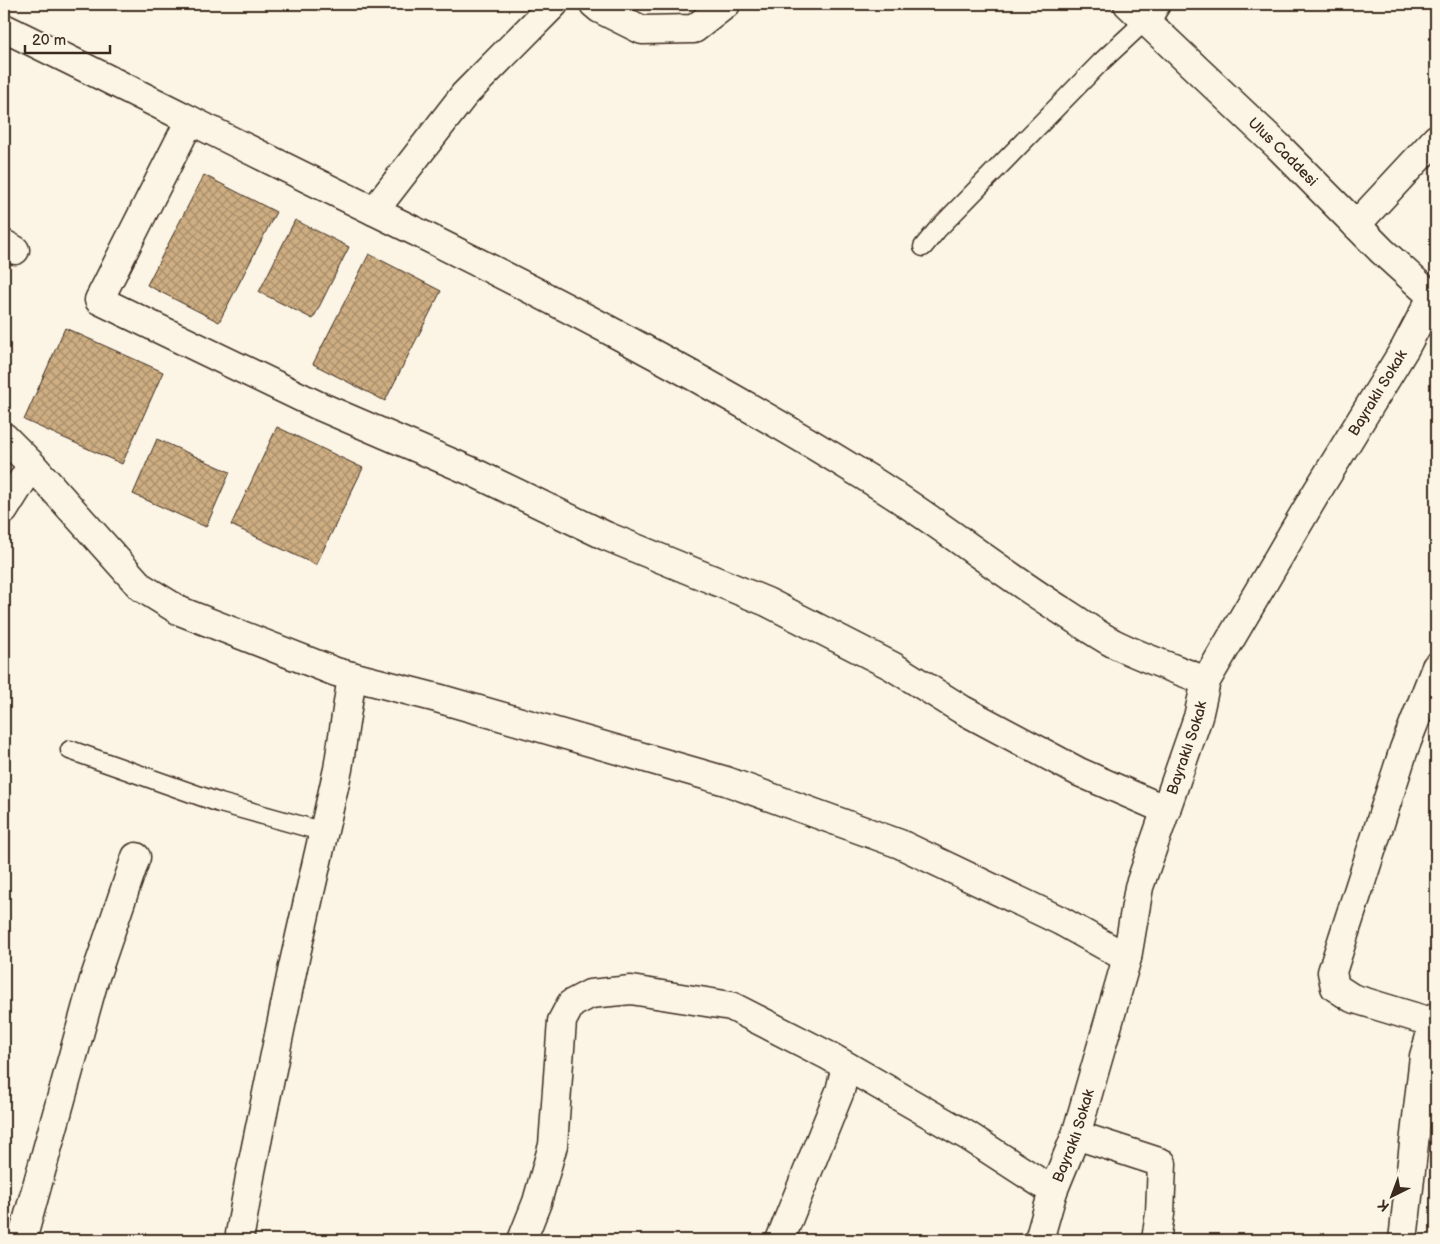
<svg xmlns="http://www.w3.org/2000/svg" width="1440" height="1244" viewBox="0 0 1440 1244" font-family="'Balsamiq Sans',sans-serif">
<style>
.building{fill:url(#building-cross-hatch);stroke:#3b2a1e}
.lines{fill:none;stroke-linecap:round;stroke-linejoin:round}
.lane-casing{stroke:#3b2a1e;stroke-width:21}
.street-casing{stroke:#3b2a1e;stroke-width:31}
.secondary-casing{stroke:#3b2a1e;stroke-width:31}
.lane{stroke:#fcf5e5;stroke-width:18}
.street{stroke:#fcf5e5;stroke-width:28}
.secondary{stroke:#fcf5e5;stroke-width:28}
.labels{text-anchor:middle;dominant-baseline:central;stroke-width:4;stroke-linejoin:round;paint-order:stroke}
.street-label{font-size:15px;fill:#3b2a1e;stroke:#fcf5e5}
</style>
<defs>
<pattern id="building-cross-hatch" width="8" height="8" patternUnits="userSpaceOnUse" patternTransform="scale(1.25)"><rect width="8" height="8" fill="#ceae82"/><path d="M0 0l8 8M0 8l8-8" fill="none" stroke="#a88e6a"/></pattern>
</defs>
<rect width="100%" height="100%" fill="#fcf5e5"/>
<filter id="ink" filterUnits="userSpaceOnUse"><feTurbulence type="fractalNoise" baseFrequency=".02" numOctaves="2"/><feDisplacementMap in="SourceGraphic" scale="10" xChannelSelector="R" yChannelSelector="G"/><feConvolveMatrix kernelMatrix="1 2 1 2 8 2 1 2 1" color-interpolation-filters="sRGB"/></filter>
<g filter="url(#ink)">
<path class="building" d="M204,175L276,212L219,322L147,285Z
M295,220L349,247L313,319L259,292Z
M369,254L441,291L385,401L313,364Z
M65,328L163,372L122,464L24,420Z
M277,427L363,468L316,565L231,525Z
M157,439L230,472L206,527L133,494Z"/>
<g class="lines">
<defs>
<path id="lane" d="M923,247L937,230L1101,62L1145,21
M70,750L220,803L324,832"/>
<g id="street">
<path d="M594,4L600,9L642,30L694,29L726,4"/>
<path d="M1145,21L1156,4"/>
<path d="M4,28C128,88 250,151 374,211L464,95L554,4"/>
<path d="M190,120L99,300L317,405L473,472L606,536L767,602L892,666L961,709L1079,772L1166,810"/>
<path d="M374,211C540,292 704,377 861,474C931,516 995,569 1064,612C1080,622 1096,634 1113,643C1143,658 1176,669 1206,681"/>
<path d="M1356,225L1436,139"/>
<path d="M4,244L15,250"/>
<path d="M4,437L32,465L141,587L180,611L336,672L437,698L726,781L900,844L1061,921L1127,958"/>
<path d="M4,510L32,465"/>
<path d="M1434,1023L1352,998L1335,987L1332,972L1404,749L1436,667"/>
<path d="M1076,1135L1162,1163L1160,1214L1156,1240"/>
<path d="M22,1240L94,980L136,857"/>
<path d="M239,1240L251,1171L293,967L338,769L352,676"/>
<path d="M522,1240L537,1202L553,1145L562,1021L571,1004L590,994L631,990L731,1006L829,1056L968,1136L1053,1191"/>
<path d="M780,1240L840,1091L846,1066"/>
<path id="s1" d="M1039,1240L1053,1191L1076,1135L1127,958L1139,887L1198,717L1206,681L1315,495L1405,348L1432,297"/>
<path d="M1403,1240L1424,1056L1436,1017"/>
</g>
<g id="secondary">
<path id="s2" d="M1128,4L1278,146L1382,251L1436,300"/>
</g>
</defs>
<use href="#lane" class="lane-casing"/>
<use href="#street" class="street-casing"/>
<use href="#secondary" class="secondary-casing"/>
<use href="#lane" class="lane"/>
<use href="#street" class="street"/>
<use href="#secondary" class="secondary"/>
</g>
</g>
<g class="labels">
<g class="street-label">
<text stroke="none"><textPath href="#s2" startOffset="214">Ulus Caddesi</textPath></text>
<text stroke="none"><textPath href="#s1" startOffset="920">Bayraklı Sokak</textPath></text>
<text stroke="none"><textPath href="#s1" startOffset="515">Bayraklı Sokak</textPath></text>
<text stroke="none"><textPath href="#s1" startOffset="110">Bayraklı Sokak</textPath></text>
</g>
</g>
<rect width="1440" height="1244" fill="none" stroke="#fcf5e5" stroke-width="20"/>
<rect x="10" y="10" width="1420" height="1224" fill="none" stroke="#3b2a1e" stroke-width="2" filter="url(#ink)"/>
<g transform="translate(1392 1196) rotate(222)" stroke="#fcf5e5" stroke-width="4" paint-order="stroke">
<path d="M0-4L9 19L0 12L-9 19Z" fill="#3b2a1e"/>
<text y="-8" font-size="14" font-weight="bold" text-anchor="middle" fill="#3b2a1e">K</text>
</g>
<path d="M25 45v8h85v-8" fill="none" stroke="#3b2a1e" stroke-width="2.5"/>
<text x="32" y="45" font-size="15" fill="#3b2a1e" stroke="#fcf5e5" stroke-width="4" paint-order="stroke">20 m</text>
</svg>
